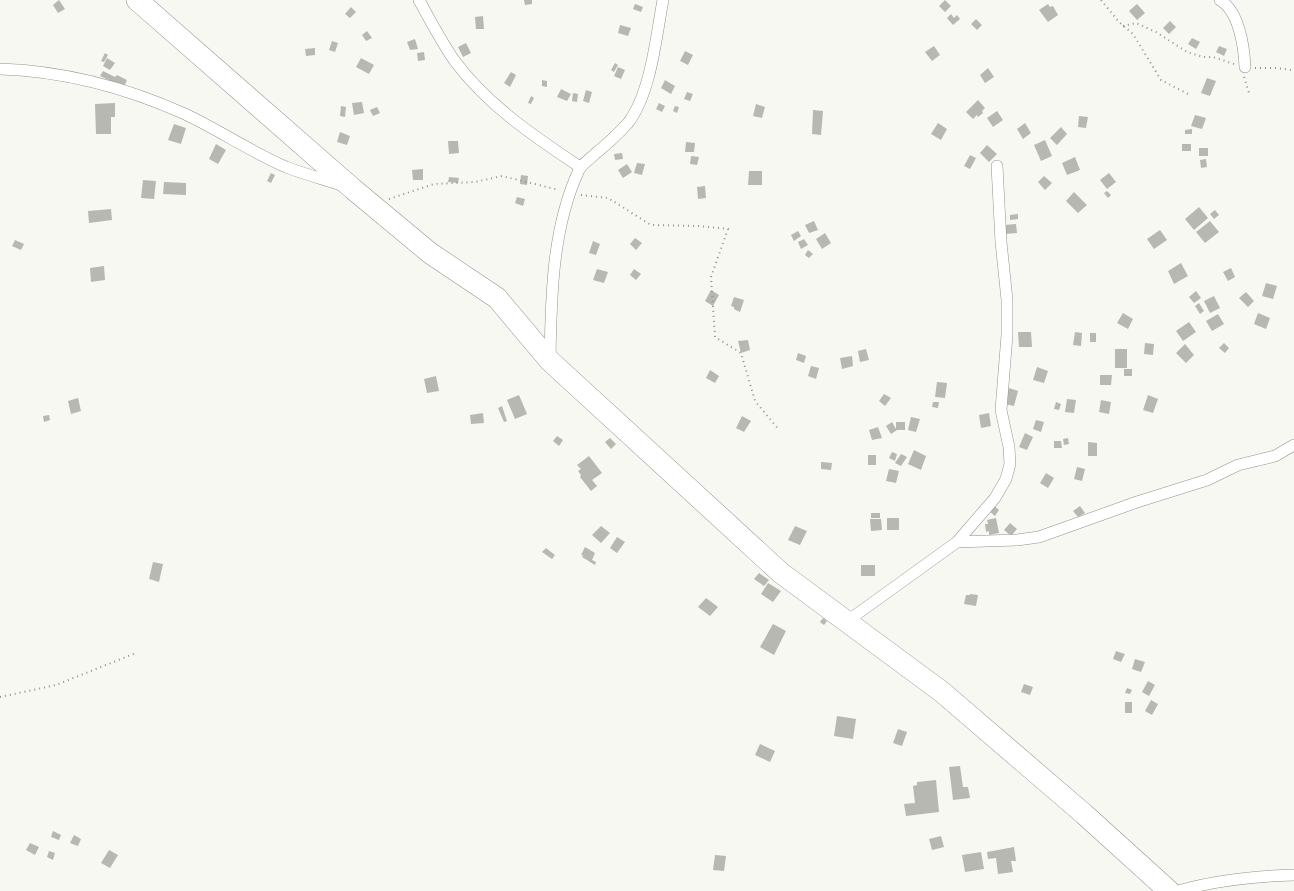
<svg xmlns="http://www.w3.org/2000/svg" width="1294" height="891" viewBox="0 0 1294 891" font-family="'Source Sans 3',sans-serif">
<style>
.building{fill:#b7b8b2}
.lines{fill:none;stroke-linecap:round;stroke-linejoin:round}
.street-casing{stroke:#92938d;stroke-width:12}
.highway-casing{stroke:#92938d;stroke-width:22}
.path{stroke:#8f908c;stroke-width:2;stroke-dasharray:1 4;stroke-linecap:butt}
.street{stroke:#fff;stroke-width:11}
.highway{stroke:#fff;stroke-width:21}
</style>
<rect width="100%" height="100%" fill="#f7f8f2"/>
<path class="building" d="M59,0L65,9L58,13L53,5Z
M524,0H532V4L525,5Z
M945,0L951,6L945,12L939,6Z
M635,4L643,7L641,12L633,9Z
M1048,4L1050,7L1053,6L1058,15L1048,22L1039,10Z
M1137,4L1145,13L1137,20L1129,11Z
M351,7L356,12L350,18L345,14Z
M951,14L954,18L957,15L960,19L953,25L947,18Z
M483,16L484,29H476L475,17Z
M976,19L982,25L977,30L971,24Z
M1170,21L1176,27L1169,34L1163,28Z
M620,25L631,28L628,36L618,33Z
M367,31L372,38L366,41L362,35Z
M1192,38L1200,42L1196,49L1188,44Z
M415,39L418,49L410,50L407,42Z
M332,41L338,43L335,52L329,50Z
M466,43L471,53L463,57L458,47Z
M934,46L940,55L932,61L925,52Z
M1219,46L1227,49L1224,56L1216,52Z
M315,48V55L306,56L305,49Z
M685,51L693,55L688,65L680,61Z
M424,52L425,60L418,61L417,53Z
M105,53L108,55L104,62L101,61Z
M107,58L115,63L110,70L103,66Z
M361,58L374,65L369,74L356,67Z
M615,63L618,65L614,72L611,70Z
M618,67L625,70L621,79L614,76Z
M988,68L994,77L985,83L980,75Z
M103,71L115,77L117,75L127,80L124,87L100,76Z
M511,72L516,75L510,87L504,83Z
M1207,78L1216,81L1210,96L1201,93Z
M542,80L547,81V87L542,86Z
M665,80L675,86L671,94L661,88Z
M561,89L571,94L567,101L557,97Z
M586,90L592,92L589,103L583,101Z
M687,92L693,94L690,101L684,99Z
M573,93L578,94L577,102L572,101Z
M531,96L534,98L531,104L528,103Z
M978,100L985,108L982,111L983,113L978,117L977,115L973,119L966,112Z
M362,102L364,113L354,115L352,103Z
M115,103V117H111V134H96L95,104Z
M659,103L665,106L662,112L656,109Z
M756,104L765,107L762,118L753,116Z
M341,106L346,107L345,117L340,116Z
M675,106L679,107L677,113L673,111Z
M377,107L380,113L373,116L370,110Z
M813,110L823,111L821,135L812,134Z
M997,111L1003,120L993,127L987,118Z
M1195,115L1206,118L1202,129L1191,126Z
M1079,116L1088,117L1086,128L1078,127Z
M938,123L947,129L941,140L931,134Z
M1025,123L1031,133L1023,139L1017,129Z
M174,124L186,128L181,144L168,140Z
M1061,127L1067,134L1057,145L1050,138Z
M1192,129V134H1185V130Z
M340,132L350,136L347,145L337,142Z
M1045,140L1052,156L1041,161L1034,145Z
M448,141H458L459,153L449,154Z
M686,142L695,143L694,152H685Z
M216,144L226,150L218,164L209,159Z
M1182,144H1191V151H1182Z
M987,145L997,154L989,162L980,153Z
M1199,148H1208V156H1199Z
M622,153L623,159L615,160L614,154Z
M970,155L976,158L970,169L964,166Z
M691,156L699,157L697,165L690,164Z
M1075,157L1080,170L1067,175L1062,163Z
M1206,159L1207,167L1201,168L1200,160Z
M637,163L645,164L642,175L634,173Z
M627,164L632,172L623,178L618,170Z
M423,169V180H413L412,170Z
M749,171H762V185H748Z
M271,173L275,175L271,183L267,181Z
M1109,173L1116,182L1107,189L1100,180Z
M521,175L528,176L527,185L520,184Z
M1044,176L1052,183L1045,190L1038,182Z
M449,177L459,178L458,183L448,182Z
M143,180L156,181L154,199L141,198Z
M164,182L186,183V195L163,194Z
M705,186L706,198L698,199L697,187Z
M1107,191L1111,195L1108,198L1104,193Z
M1074,192L1087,205L1078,213L1066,201Z
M517,197L525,199L523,206L515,203Z
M1199,207L1208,218L1194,230L1185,219Z
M111,209L112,220L89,223L88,211Z
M1215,210L1219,215L1214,219L1210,214Z
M1018,214V219L1010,220V215Z
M814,221L818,230L809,233L805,225Z
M1210,221L1219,232L1205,243L1196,232Z
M1016,224L1017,233L1005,234L1004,225Z
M1160,230L1167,240L1154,249L1147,239Z
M798,231L801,236L794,241L791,235Z
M825,233L831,243L822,249L816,239Z
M635,238L642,243L636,250L630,244Z
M804,239L808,245L801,249L798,242Z
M15,240L24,244L21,250L12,246Z
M593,241L600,244L596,255L589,253Z
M808,250L813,254L809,258L805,255Z
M1181,263L1188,276L1174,284L1168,271Z
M104,266L105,280L91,282L90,268Z
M1231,268L1235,277L1228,281L1223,272Z
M597,269L608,272L604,283L593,280Z
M634,269L641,274L636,280L630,275Z
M1266,283L1277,286L1273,299L1262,296Z
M711,290L719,295L713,306L705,301Z
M1196,291L1201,298L1194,303L1189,297Z
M1246,292L1254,301L1248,307L1239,298Z
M1214,296L1220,308L1210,313L1204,301Z
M734,297L744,300L740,312L734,309V307L731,306Z
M1199,303L1204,311L1200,314L1195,306Z
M1123,313L1133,319L1128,329L1117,323Z
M1258,313L1270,318L1266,329L1254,324Z
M1218,314L1224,324L1212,331L1206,321Z
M1189,322L1196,332L1183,341L1176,331Z
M1018,332H1031L1032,347H1019Z
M1075,332L1082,333L1081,346L1073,345Z
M1090,333H1096V342H1090Z
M748,340L750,350L741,353L738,341Z
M1145,343L1154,344L1153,355L1144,354Z
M1224,343L1229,348L1225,353L1219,348Z
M1185,344L1194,355L1186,363L1176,353Z
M866,349L869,360L860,362L858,351Z
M1115,349H1127V368H1115Z
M798,353L806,356L804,363L796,360Z
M852,356L853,366L842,369L840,358Z
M811,366L819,368L816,379L808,376Z
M1037,367L1048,371L1044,383L1033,380Z
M1124,369H1132V376H1124Z
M710,370L719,376L715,383L706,378Z
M1100,375H1112L1111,385H1100Z
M436,376L439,391L427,393L424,379Z
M937,382L947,383L945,398L935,397Z
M1009,388L1018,391L1014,406L1005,404Z
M884,394L891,398L885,406L879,401Z
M519,395L527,414L515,419L507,400Z
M1148,395L1158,399L1153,413L1143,410Z
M78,398L81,411L71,414L68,401Z
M1067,399L1076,400L1074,413L1065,412Z
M1101,400L1111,402L1109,414L1099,412Z
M933,402H939L938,408L932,407Z
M1056,402L1061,404L1059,410L1054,409Z
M502,406L507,421L504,422L498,408Z
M483,413L484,423L471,424L470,415Z
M989,413L991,426L981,428L979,415Z
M49,415L50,420L44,422L43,416Z
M742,416L751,421L744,432L736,428Z
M911,417L920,419L916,432L908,430Z
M1036,420L1044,422L1041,432L1033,429Z
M892,422L896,429V422H905V430H897L891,434L886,426Z
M878,427L882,438L872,440L869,430Z
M1025,433L1033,437L1027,450L1019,447Z
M557,436L563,440L559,446L553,441Z
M610,438L616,444L611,449L605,442Z
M1068,438L1069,444L1064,445L1063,439Z
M1054,441H1061L1062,448H1054Z
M1088,442L1097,443V456H1088Z
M914,450L926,456L921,470L908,464Z
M892,452L897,454L895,461L889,458Z
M901,454L907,457L901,466L895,463Z
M868,455H876V465H868Z
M589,456L602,473L592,480L597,486L591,491L580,477L581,475L578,471L581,469L577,465Z
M821,462L832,463L831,470L821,469Z
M1077,467L1085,469L1082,481L1074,479Z
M889,469L899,471L896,483L886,481Z
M1046,473L1054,478L1048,488L1040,483Z
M993,505L999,510L995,516L989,511Z
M1080,506L1085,513L1078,517L1073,511Z
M871,513H880V518H871Z
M887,518H899V530H887Z
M996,518L999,533L989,535V531L986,532L985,524H988L987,520Z
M870,519H881L882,530L871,531Z
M1010,523L1017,529L1011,536L1004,530Z
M601,526L610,533L601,543L592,535Z
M795,526L807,531L800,545L788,540Z
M617,537L625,542L617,553L610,548Z
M585,547L595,553L592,560L596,562L595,565L582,557L583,555H581Z
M546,548L555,555L552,559L542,552Z
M153,562L163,564L159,582L149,579Z
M861,565H875V576H861Z
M759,573L769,580L764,586L754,579Z
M768,583L781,591L773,602L761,594Z
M970,594L978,595L976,606L964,604L966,595H970Z
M706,598L718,607L710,616L698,607Z
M823,618L827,621L824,625L820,622Z
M773,624L786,631L774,655L760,647Z
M1116,651L1125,654L1121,662L1113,659Z
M1135,659L1145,662L1141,672L1132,669Z
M1148,681L1155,685L1149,696L1142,692Z
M1024,684L1033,687L1030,695L1021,692Z
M1127,688L1132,690L1130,694L1125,693Z
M1151,700L1158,704L1152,715L1145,711Z
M1125,702H1132V713H1125Z
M837,716L856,719L853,739L834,736Z
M898,729L907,732L902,746L893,743Z
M760,744L775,751L770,762L755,755Z
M960,766L963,787H968L970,798L953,800L949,767Z
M936,780L939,812L906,816L904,804L915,803L913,786L917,785V782Z
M53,831L61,835L59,840L51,837Z
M74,835L81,839L78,846L70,843Z
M941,836L944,847L932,850L929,839Z
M30,843L39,847L35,855L26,850Z
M1014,847L1016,861H1011L1013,872L998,874L996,858L988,859L987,852Z
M109,850L118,855L110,868L101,863Z
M49,851L55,853L53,860L47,857Z
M981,852L984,869L965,872L962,855Z
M715,855L726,856L724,871L713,870Z"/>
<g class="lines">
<defs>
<path id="street" d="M419,0C430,20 441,41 454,60C487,105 535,137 580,167
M1220,0C1239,11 1244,46 1245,67
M0,69C63,71 127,88 185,114C219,130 251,152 286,167C304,174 323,179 341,185
M550,360C551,297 552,228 579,170C582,164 590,159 595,154C606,145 618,134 628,123C651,93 656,37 663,0
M957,542L1017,540L1039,537L1137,502L1207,480L1238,465L1275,456L1294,445
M846,622L957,542L995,498L1006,479L1010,464L1009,447L1001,410L1007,335V300L1001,242L997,166
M1178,891C1216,880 1254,876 1294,875"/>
<path id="highway" d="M137,0L353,189L430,253L497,298L550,361L781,573L942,692L1084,814L1169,891"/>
</defs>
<use href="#street" class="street-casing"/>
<use href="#highway" class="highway-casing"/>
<path class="path" d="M1101,0L1119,22L1133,34L1161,80L1190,95
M1123,26L1136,23L1156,32L1187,52L1203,57H1213L1234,64
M1255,68H1277L1291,70
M1244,77L1250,96
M581,195L608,198L651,225L698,226L728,229L711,277L715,337L741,353L755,401L779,430
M389,199L434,184L475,182L502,176L559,190
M0,697L56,685L136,653"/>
<use href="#street" class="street"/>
<use href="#highway" class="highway"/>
</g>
</svg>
